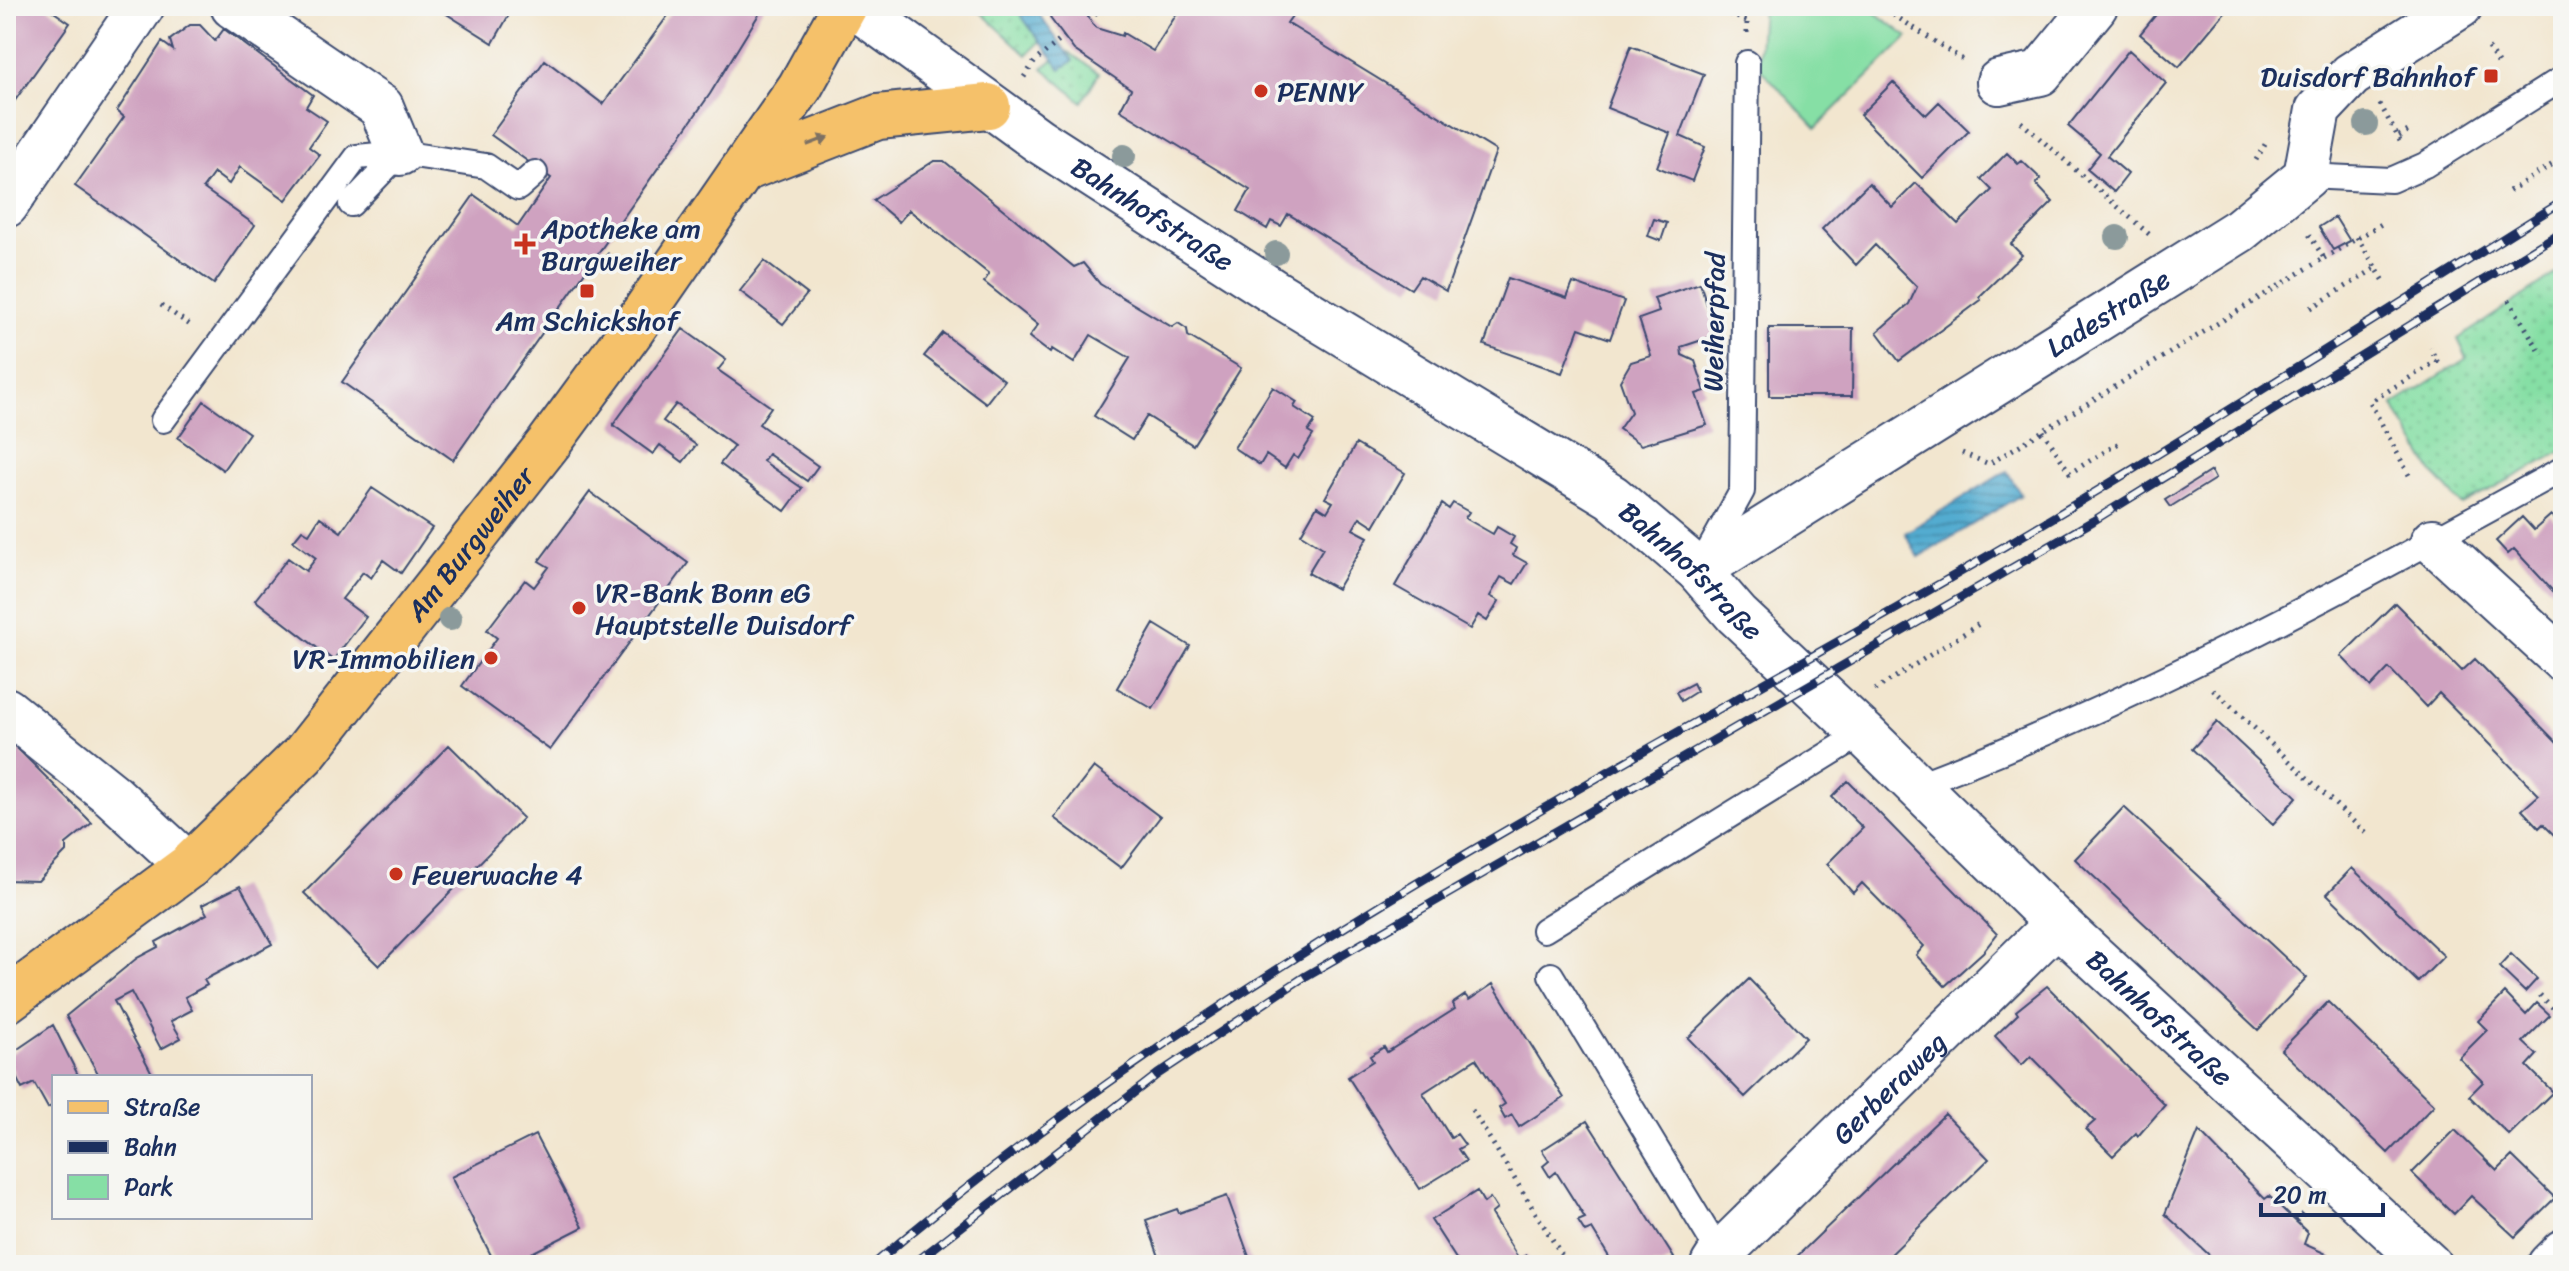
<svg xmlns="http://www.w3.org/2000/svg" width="2569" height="1271" viewBox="0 0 2569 1271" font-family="Sriracha,sans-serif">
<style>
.grass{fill:url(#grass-dots);stroke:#508782;stroke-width:2}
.park{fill:#86dfa5;stroke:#508782;stroke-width:2}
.water{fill:url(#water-rules);stroke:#376e97;stroke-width:2}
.building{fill:#cfa2c0}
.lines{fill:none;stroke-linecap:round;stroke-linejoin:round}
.service-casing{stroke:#3b4a6f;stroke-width:28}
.minor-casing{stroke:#3b4a6f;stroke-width:48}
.tertiary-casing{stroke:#3b4a6f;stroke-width:48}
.primary-casing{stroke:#3b4a6f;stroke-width:48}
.path{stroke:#3b4a6f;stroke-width:5;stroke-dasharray:2 6;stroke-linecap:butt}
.service{stroke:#fff;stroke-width:24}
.minor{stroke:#fff;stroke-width:44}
.tertiary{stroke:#fff;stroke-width:44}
.primary{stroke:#f5c16b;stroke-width:44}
.rail-casing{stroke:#1b2f5e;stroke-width:9}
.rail{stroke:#f6f6f2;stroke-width:6;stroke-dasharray:18;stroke-linecap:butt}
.tree{fill:#8b9a9b}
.oneway{fill:#7d7164}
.poi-dot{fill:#c8321e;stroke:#f6f6f2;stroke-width:3}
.labels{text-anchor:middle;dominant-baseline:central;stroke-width:7;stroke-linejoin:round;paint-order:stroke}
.poi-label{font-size:28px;fill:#1b2f5e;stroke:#f6f6f2;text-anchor:start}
.street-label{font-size:28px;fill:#1b2f5e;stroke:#f6f6f2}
</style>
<defs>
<pattern id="grass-dots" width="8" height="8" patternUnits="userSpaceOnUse" patternTransform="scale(2)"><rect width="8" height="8" fill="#86dfa5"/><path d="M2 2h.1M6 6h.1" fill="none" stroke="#73c090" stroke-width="1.8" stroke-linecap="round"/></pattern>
<pattern id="water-rules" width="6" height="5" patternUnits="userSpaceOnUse" patternTransform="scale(2)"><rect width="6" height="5" fill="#53acd0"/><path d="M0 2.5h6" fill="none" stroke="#448cac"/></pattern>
</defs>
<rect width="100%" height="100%" fill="#f6f6f2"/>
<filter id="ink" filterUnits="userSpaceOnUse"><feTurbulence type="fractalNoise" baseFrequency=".0125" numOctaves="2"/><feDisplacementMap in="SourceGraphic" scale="16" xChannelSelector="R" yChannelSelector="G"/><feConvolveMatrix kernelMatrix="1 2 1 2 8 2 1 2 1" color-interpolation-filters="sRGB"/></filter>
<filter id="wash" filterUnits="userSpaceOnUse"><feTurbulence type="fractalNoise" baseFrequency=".006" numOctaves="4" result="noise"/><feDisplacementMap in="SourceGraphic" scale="32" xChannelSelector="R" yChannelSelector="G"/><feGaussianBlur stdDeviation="1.8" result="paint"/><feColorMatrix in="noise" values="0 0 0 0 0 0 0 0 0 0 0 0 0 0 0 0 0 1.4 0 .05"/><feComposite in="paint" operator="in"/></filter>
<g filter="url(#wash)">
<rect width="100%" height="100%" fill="#f2e6cf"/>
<path class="grass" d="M974,6H1014L1040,42L1027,55Z
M1067,51L1099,73L1082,102L1043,68L1053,59L1061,69L1073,61Z
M2563,269V451L2462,505L2432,472L2393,405L2467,358L2458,339Z"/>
<path class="park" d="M1762,6H1866L1908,37L1816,128L1758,66Z"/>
<path class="water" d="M1014,6H1043L1040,16L1073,61L1061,69Z
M2007,471L2021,495L1919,557L1905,533Z"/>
<g id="blocks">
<path class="building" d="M6,6H45L70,23L6,113Z
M434,6H514L493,43Z
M675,6H764L710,94L453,460L342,382L474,195L518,226L551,178L491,135L545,60L603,104Z
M1057,6H1089L1083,11L1096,28L1122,36L1123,33L1153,51L1178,12L1169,6H1299L1287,23L1496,151L1446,291L1420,276L1411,289L1288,214L1281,226L1271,221L1267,229L1238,211L1250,190L1120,110L1131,89L1074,50L1050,18Z
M2163,6H2230L2179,67L2140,34Z
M190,25H200L215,41L224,29L313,95L306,107L327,121L309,147L320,155L286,200L240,167L229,184L214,173L203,188L255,225L214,284L75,186L124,117L117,111L162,42L173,50L170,40Z
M1631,46L1704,74L1680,136L1705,147L1692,181L1657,167L1670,133L1607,108Z
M2129,50L2166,83L2107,156L2128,174L2114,192L2087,169L2100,153L2068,126Z
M1893,82L1926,115L1939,102L1969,131L1922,178L1860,115Z
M2007,153L2018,164L2022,161L2041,179L2036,184L2053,202L2011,244L2022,255L1979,297L1981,300L1899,361L1877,332L1909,304L1917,287L1875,245L1856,265L1822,229L1869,183L1892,207L1916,183L1958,224L1992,190L1981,179Z
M934,161H944L1074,267L1083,263L1100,284L1172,327L1178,323L1187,329L1188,336L1241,368L1193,445L1147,416L1132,440L1094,416L1130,358L1091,335L1074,363L1052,349L1050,353L1029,337L1038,325L984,282L989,274L909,210L899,222L873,200Z
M2335,217L2350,241L2333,250L2319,227Z
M1654,219L1667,223L1661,241L1648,236Z
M764,261L807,294L783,324L740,291Z
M1508,278L1567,298L1573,283L1624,301L1610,339L1579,328L1562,373L1484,345Z
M1700,283L1717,335L1681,347L1682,355L1695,361L1705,391L1696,394L1707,425L1641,445L1619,429L1631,412L1620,381L1631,362L1651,356L1639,319L1659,312L1654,298Z
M1769,328H1853L1852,396H1769Z
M683,329L726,360L718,370L771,407L759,424L818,466L807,481L768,454L763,461L802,488L785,511L720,464L734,446L676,404L663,421L696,445L683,462L660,445L653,454L613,425Z
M943,333L1004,380L986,403L924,356Z
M1273,387L1297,402L1294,407L1315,421L1308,432L1313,435L1298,459L1293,455L1285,468L1266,455L1260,465L1234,448Z
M204,401L249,433L223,470L178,438Z
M1356,444L1405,473L1374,526L1360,517L1353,529L1368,537L1337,589L1308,573L1323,548L1301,534L1317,506L1327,512L1333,502L1325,498Z
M2211,471L2215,479L2170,507L2165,500Z
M372,488L432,528L401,573L383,560L371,578L363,572L342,599L366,617L333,660L255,600L288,558L306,571L316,558L293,541L302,530L309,534L320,517L341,532Z
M590,492L688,563L550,750L462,686L497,638L487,630L525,580L534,587L549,567L539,561Z
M1453,503L1469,512L1465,518L1493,534L1497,527L1514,537L1510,544L1516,548L1513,555L1527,563L1514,584L1501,577L1490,596L1499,601L1487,621L1478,615L1470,629L1395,586L1442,504L1449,509Z
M2551,515L2563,528V602L2514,549L2508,554L2496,541L2522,517L2534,530Z
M2395,603L2462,671L2475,659L2563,749V771L2556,777L2563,784L2560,841L2543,824L2539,828L2522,810L2539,795L2439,693L2426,707L2389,668L2371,687L2341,656Z
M1154,624L1190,646L1153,709L1117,688Z
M1693,683L1697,691L1681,701L1676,692Z
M2217,722L2297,797L2273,824L2192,749Z
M6,737L92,823L66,844V852L38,881L6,880Z
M449,745L523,818L379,966L304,893Z
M1094,767L1160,817L1121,868L1054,818Z
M1848,781L1997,934L1983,952L1945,986L1916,955L1924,946L1862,883L1853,893L1827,864L1863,828L1832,797Z
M2124,807L2307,978L2258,1030L2075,859Z
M2352,868L2444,956L2418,982L2327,894Z
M240,886L272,944L204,980L207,985L185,997L192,1010L171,1021L181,1038L161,1049L131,992L114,1001L154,1077H100L66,1016L137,958L158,947L156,942L207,914L202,905Z
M2511,954L2537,979L2525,992L2499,967Z
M1749,979L1806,1038L1745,1097L1688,1038Z
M1493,984L1564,1098L1519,1127L1512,1115L1505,1119L1499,1108L1505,1104L1476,1059L1423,1093L1451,1138L1457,1134L1465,1145L1458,1149L1466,1161L1420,1189L1348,1077L1373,1061L1370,1056L1384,1047L1387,1052L1455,1009L1452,1004L1465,995L1469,1000Z
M2047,986L2165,1105L2138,1136L2136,1133L2113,1156L2086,1129L2095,1121L2031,1056L2022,1065L1995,1036L2018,1014L2016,1011Z
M2505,993L2526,1015L2537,1003L2550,1015L2523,1042L2537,1055L2527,1066L2553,1092L2563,1082V1102L2553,1092L2509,1135L2469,1096L2483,1082L2459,1058L2487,1030L2478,1021Z
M2328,1002L2434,1105L2388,1153L2281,1050Z
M53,1025L79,1077H54V1104L48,1108L34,1083L22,1089L6,1057Z
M1945,1114L1989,1159L1880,1265H1788Z
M1587,1121L1674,1258L1662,1265H1614L1592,1229L1585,1232L1578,1221L1585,1218L1556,1172L1550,1177L1543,1166L1549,1161L1542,1150Z
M2455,1130L2497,1171L2512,1156L2555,1198L2515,1237L2471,1196L2454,1214L2412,1173Z
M2199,1131L2265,1199L2269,1196L2308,1233L2304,1244L2331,1256L2327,1265H2220L2165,1214Z
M535,1135L583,1227L508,1265H496L451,1177Z
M1477,1191L1484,1203L1490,1198L1497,1209L1491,1214L1519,1259L1526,1255L1532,1265H1460L1431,1220Z
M1227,1196L1252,1265H1162L1146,1220L1177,1209L1179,1213Z"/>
</g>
</g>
<g filter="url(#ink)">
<use href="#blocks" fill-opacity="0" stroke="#3b4a6f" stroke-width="2"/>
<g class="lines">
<defs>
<path id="service" d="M2306,176L2391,180L2425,165L2563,78
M351,204L400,153
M163,420L357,157L400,153L486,166L518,188L535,173
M1706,556L1742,491L1747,63
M1916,785C2141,701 2353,585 2563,469
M1544,930L1863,733
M1551,975L1720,1254"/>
<g id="minor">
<path d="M233,6L381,107L400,153"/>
<path d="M1999,82L2040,73L2095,6"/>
<path d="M6,205L142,6"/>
<path d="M2433,541L2563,660"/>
<path id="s1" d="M1698,570L2240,230L2306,176L2318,110L2351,75L2460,6"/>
<path d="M6,710L112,795L189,866"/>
<path id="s2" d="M1713,1265L1720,1254L2057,923"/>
<path d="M2550,1265L2563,1252"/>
</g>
<g id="tertiary">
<path id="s3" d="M854,6L1038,140L1271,290L1612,497L1698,570L1737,615L1863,733L2057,923L2429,1265"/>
</g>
<g id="primary">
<path d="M745,169L878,117L988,106"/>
<path id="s4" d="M6,1001L189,866L304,754L549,443L632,330L800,87L845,6"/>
</g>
</defs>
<use href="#service" class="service-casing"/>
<use href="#minor" class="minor-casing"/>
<use href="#tertiary" class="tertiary-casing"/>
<use href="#primary" class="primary-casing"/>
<path class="path" d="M1707,6L1747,21
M1880,6L1965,61
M1088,19L1108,6
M1747,33V6
M2488,48L2498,63
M1024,77L1036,60L1064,37
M2380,104L2400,141
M2021,122L2150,235
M2399,136L2410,130
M2256,160L2267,141
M2509,191L2553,164
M2357,237L2384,281
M600,249L625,269
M2324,258L2383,223
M2509,300L2542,355
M161,305L193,327
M2311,308L2376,268
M2043,431L2070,473L2119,443
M1962,453L1989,464L2324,258L2307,231
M2409,475L2370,402L2437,361L2430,348
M2213,689L2370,837
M1875,690L1979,624
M2540,995L2563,1018
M1472,1110L1568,1265
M2296,1221L2306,1210"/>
<use href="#service" class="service"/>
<use href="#minor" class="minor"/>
<use href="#tertiary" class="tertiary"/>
<use href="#primary" class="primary"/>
<defs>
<path id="rail" d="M873,1265C1193,991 1565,798 1929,590C2144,467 2353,332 2563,201
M912,1265L1158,1074L1304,977L2093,521L2563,231"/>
</defs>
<use href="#rail" class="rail-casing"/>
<use href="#rail" class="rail"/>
</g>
<g class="tree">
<circle cx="2366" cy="124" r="12"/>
<circle cx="1124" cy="156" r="12"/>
<circle cx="2117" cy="237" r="12"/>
<circle cx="1276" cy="253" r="12"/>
<circle cx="450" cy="619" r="12"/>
</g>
<defs><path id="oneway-solid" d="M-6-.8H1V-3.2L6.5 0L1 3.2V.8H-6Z" transform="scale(2)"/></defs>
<use class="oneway" href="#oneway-solid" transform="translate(818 141) rotate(-21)"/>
</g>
<g class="poi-dot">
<rect x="2483" y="68" width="16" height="16" rx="4"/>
<circle cx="1261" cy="91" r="8"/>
<path d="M521 232h8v8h8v8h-8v8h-8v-8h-8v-8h8z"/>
<rect x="579" y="283" width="16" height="16" rx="4"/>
<circle cx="579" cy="608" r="8"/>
<circle cx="491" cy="658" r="8"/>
<circle cx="396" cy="874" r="8"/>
</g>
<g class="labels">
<g class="poi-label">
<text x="2475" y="76" text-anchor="end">Duisdorf Bahnhof</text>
<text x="1277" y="91">PENNY</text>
<text x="541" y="228">Apotheke am<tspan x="541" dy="32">Burgweiher</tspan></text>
<text x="587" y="320" text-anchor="middle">Am Schickshof</text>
<text x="595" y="592">VR-Bank Bonn eG<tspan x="595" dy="32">Hauptstelle Duisdorf</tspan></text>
<text x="475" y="658" text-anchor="end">VR-Immobilien</text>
<text x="412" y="874">Feuerwache 4</text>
</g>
<g class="street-label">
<text stroke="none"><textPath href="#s3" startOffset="364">Bahnhofstraße</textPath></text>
<text stroke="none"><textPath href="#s1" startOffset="484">Ladestraße</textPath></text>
<text transform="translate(1714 322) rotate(-89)">Weiherpfad</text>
<text stroke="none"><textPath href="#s4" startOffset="656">Am Burgweiher</textPath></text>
<text stroke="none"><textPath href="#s3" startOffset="1012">Bahnhofstraße</textPath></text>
<text stroke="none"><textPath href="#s3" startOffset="1660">Bahnhofstraße</textPath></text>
<text stroke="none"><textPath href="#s2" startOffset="250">Gerberaweg</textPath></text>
</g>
</g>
<rect width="2569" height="1271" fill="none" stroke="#f6f6f2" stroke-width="32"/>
<rect x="52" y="1075" width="260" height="144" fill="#f6f6f2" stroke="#9ea6b7" stroke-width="2"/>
<rect x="68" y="1101" width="40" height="12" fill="#f5c16b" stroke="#9ea6b7" stroke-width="2"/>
<text x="124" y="1115" font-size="24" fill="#1b2f5e">Straße</text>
<rect x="68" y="1141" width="40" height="12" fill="#1b2f5e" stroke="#9ea6b7" stroke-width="2"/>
<text x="124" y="1155" font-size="24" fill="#1b2f5e">Bahn</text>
<rect x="68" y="1175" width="40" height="24" fill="#86dfa5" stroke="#9ea6b7" stroke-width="2"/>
<text x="124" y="1195" font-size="24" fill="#1b2f5e">Park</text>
<path d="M2261 1203v12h122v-12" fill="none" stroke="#1b2f5e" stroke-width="4"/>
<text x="2273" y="1203" font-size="24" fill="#1b2f5e" stroke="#f6f6f2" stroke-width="6" paint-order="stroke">20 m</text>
</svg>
